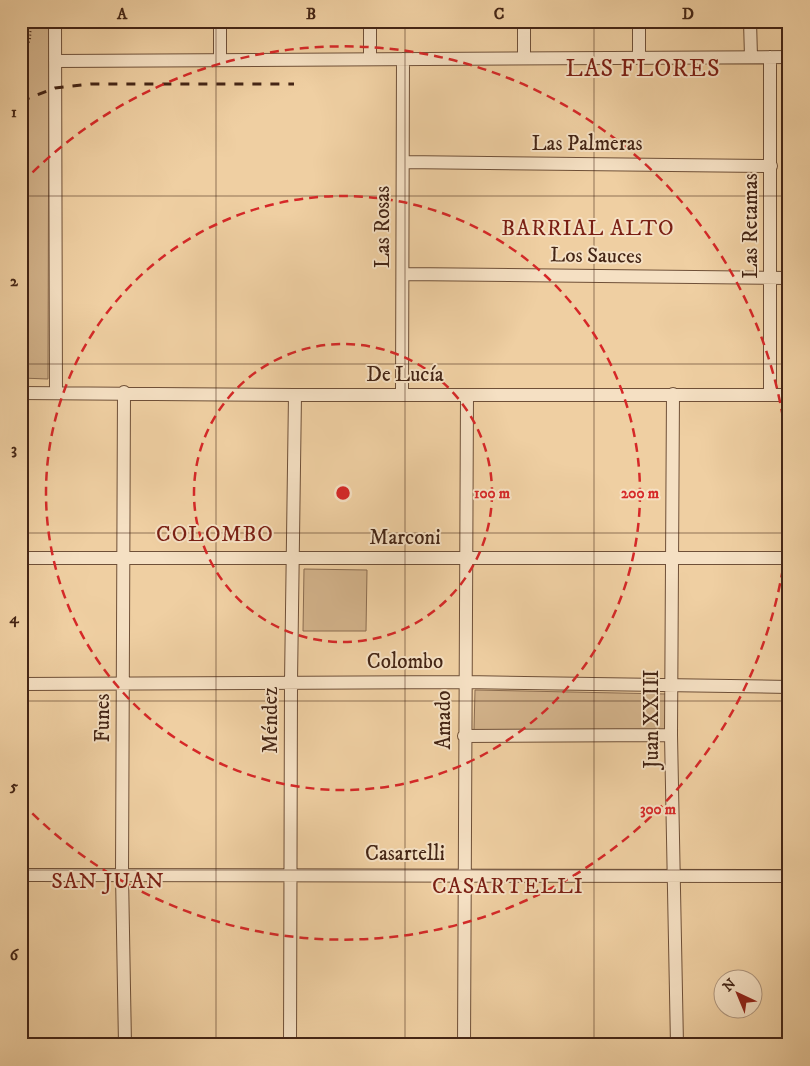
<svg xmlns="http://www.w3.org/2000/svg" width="810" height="1066" viewBox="0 0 810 1066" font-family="'IM FELL DW Pica',serif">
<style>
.green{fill:#d2b28a;stroke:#8b6c50}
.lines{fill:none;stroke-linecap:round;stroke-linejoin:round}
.minor-casing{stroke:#6f5038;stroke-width:14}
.path{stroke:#442515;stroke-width:2;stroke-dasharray:1 2.5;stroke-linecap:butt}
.minor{stroke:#f5e0c3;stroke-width:12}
.rail{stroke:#442515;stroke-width:3;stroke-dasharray:9 9;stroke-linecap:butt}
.grid{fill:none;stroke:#442515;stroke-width:1;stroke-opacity:0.55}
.ring{fill:none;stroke:#d62828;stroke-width:2.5;stroke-dasharray:9 6}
.labels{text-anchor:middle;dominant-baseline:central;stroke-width:4;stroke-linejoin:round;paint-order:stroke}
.street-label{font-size:21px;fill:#442515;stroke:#f5e0c3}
.neighbourhood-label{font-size:22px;letter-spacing:1px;fill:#7a1f14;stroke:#f5e0c3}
.quarter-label{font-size:24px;letter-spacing:1px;fill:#7a1f14;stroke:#f5e0c3}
.centre{fill:#d62828;stroke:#f5e0c3;stroke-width:2.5}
.ring-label{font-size:15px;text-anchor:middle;font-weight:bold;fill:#d62828;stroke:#f5e0c3;stroke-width:4;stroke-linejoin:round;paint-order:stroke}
.neatline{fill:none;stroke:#442515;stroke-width:2}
.grid-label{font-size:16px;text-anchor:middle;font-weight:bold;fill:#442515}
</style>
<rect width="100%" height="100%" fill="#efcfa2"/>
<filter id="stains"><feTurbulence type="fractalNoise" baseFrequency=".004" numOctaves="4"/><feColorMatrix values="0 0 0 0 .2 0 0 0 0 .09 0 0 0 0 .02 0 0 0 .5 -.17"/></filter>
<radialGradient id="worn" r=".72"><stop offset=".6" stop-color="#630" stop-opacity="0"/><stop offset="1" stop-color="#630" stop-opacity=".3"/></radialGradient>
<path class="green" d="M21,21H49L48,379L21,378Z
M304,569L367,570L366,631H303Z
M475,690L666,694L665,733L474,730Z"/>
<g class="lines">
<defs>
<path id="minor" d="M55,21L56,393
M220,21V60
M370,21V59
M639,21V58
M750,21L751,57
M770,57V394
M524,58V21
M55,61L789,57
M403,162L771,166
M403,274L789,278
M124,392L122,875L125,1045
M21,393L295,395H789
M673,394L671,735L677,1045
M402,395L403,59
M21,558H789
M21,684L464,682L789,687
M464,736L671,735
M21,875L789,876
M290,1045L291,682L295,395
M464,1045L467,396"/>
</defs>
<use href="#minor" class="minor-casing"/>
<path class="path" d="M21,58L30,40L31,21
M21,248L27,352L21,363"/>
<use href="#minor" class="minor"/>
<path class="rail" d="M21,101L55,88L91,84H294"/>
</g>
<path class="grid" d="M216,21V1045M405,21V1045M594,21V1045M21,196H789M21,364H789M21,533H789M21,701H789M21,870H789"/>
<g class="ring">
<circle cx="343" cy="493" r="149"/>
<circle cx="343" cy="493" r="297"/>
<path d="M789 509A446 446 0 0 1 22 803M22 183A446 446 0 0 1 789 477"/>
</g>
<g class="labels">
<g class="street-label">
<text x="587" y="144">Las Palmeras</text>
<text transform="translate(751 226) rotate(-90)">Las Retamas</text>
<text transform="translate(383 227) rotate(-90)">Las Rosas</text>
<text transform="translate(596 256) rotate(1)">Los Sauces</text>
<text x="405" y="375">De Lucía</text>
<text x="405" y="538">Marconi</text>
<text x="405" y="662">Colombo</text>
<text transform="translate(103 718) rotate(-90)">Funes</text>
<text transform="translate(652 719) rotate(-90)">Juan XXIII</text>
<text transform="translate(271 720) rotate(-90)">Méndez</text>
<text transform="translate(444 720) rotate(-90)">Amado</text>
<text x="405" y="854">Casartelli</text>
</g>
<g class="neighbourhood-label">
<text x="588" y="228">BARRIAL ALTO</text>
<text x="215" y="534">COLOMBO</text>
<text x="108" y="881">SAN JUAN</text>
<text x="508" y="886">CASARTELLI</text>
</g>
<g class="quarter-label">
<text x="643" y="69">LAS FLORES</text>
</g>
</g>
<circle cx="343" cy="493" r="8" class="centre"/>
<g class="ring-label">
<text x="492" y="498">100 m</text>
<text x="640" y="498">200 m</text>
<text x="658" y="814">300 m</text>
</g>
<rect width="810" height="1066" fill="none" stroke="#efcfa2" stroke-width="55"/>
<g transform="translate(738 994) rotate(316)"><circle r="24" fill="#f5e0c3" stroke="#ae957d"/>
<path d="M0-4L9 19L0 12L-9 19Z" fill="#8f2418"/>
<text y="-8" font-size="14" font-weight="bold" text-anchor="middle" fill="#442515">N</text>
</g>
<rect x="28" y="28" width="754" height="1010" class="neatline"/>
<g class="grid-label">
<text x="122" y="19">A</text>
<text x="311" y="19">B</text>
<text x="499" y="19">C</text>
<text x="688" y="19">D</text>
<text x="14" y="117">1</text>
<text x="14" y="286">2</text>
<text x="14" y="454">3</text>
<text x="14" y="623">4</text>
<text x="14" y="791">5</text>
<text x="14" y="960">6</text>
</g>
<rect width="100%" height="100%" filter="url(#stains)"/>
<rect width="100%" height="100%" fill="url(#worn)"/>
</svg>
